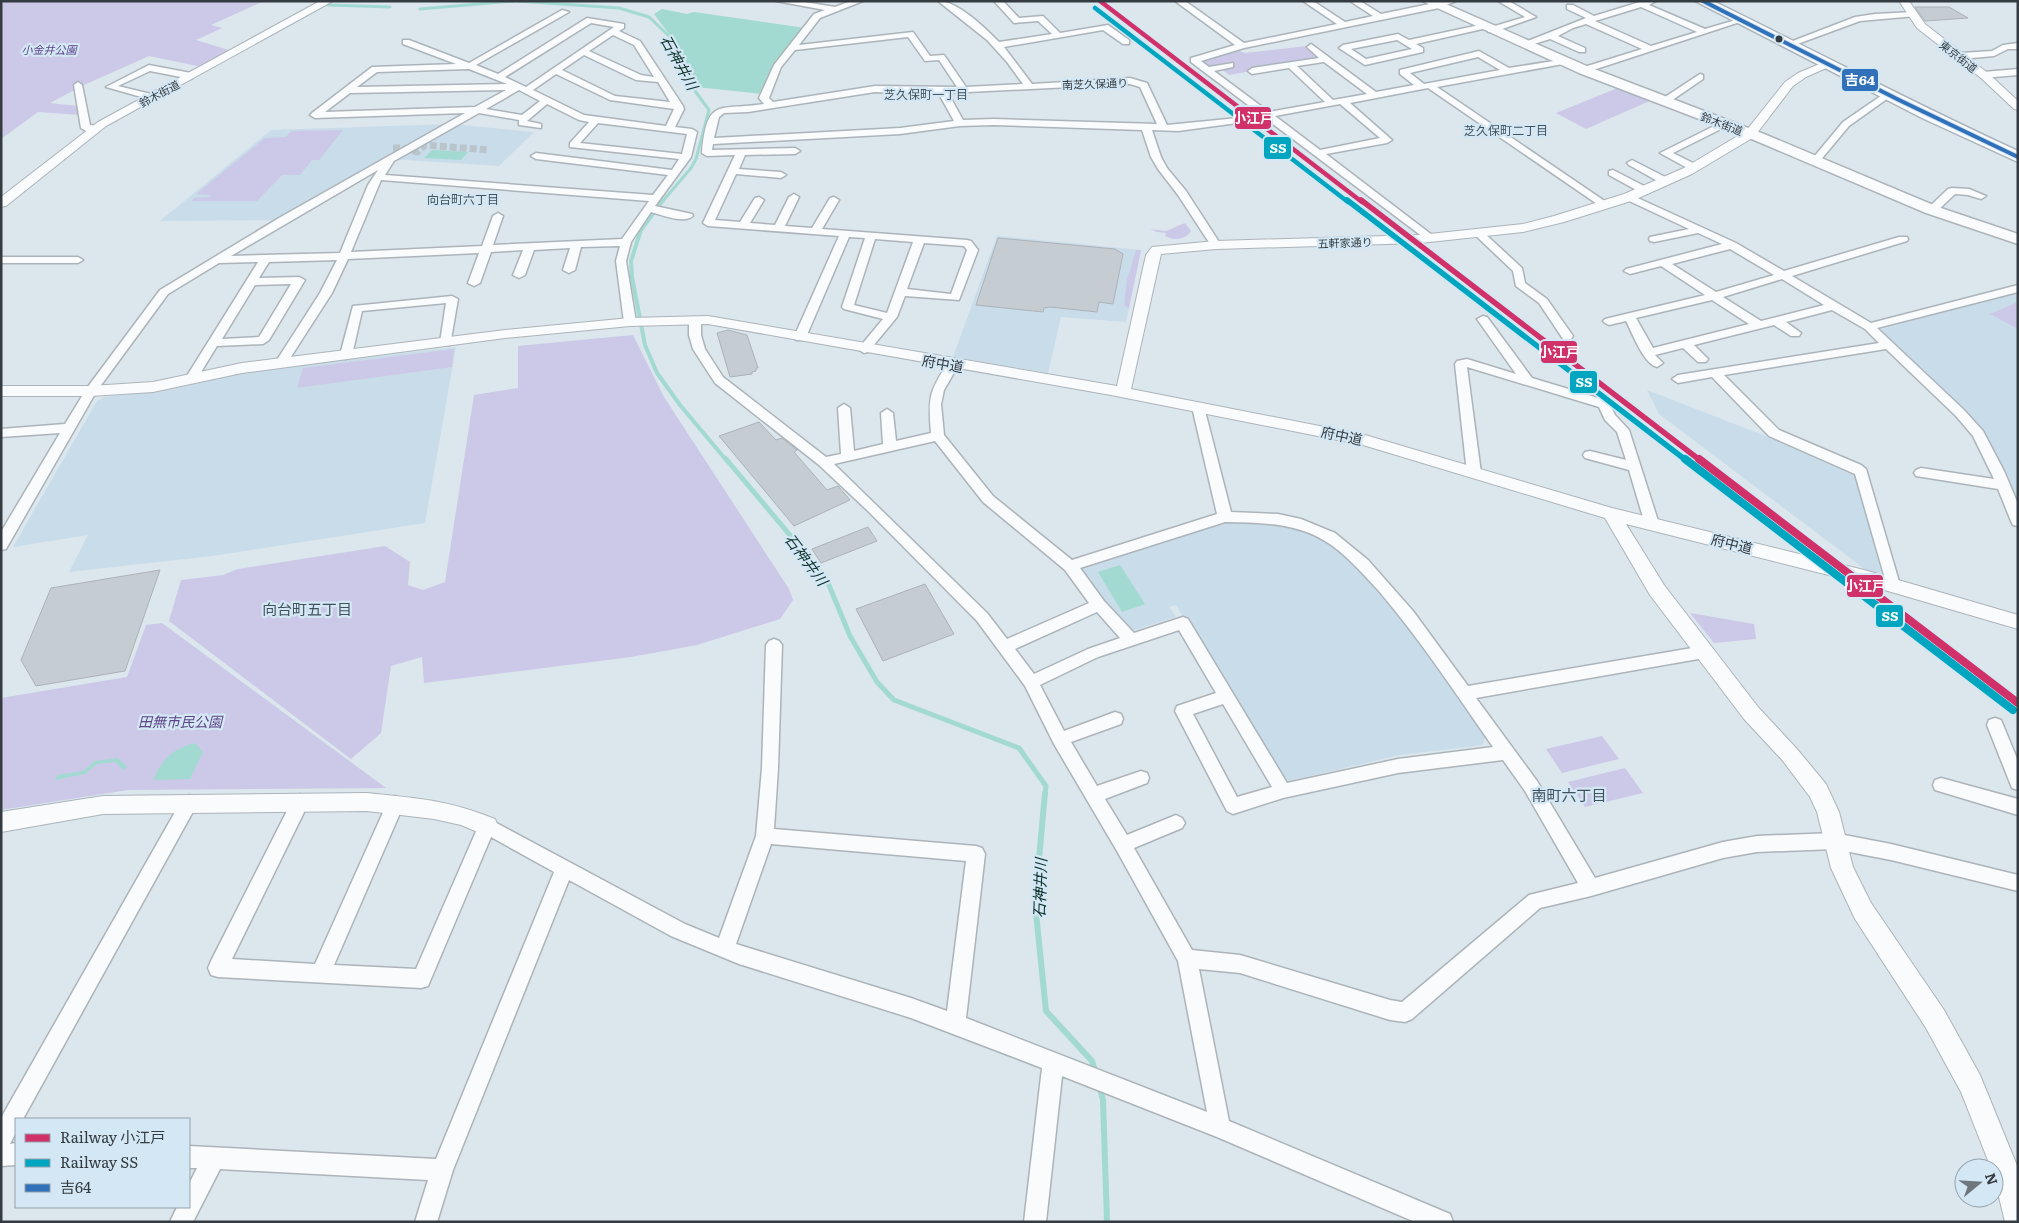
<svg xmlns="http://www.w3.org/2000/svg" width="2019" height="1223" viewBox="0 0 2019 1223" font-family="Literata,'Noto Sans JP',serif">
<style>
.built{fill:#c9dce9}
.green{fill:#ccc9e8}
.water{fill:#a2dad1}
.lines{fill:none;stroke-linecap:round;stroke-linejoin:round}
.stream-far3{stroke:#a2dad1;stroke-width:3}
.stream-far2{stroke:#a2dad1;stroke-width:4}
.stream-far1{stroke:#a2dad1;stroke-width:5}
.stream{stroke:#a2dad1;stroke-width:6}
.building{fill:#c5ccd2;stroke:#acb2b8}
.pedestrian-tunnel{stroke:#bac4cb;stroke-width:7;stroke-dasharray:7 3;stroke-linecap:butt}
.minor-casing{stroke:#acb4ba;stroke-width:3}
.tertiary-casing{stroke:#acb4ba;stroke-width:2}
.secondary-casing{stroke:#acb4ba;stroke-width:3}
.primary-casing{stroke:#acb4ba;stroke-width:3}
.minor{fill:#fafbfc;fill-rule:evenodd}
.tertiary{fill:#fafbfc;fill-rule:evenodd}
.secondary{fill:#fafbfc;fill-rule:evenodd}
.primary{fill:#fafbfc;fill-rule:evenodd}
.bus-1-casing{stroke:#d4e7f4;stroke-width:6}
.bus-1{stroke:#3071b9;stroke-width:4}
.rail-1-far2-casing{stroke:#d4e7f4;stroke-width:7}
.rail-1-far1-casing{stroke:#d4e7f4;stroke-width:9}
.rail-1-casing{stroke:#d4e7f4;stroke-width:11}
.rail-2-far2-casing{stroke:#d4e7f4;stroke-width:7}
.rail-2-far1-casing{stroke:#d4e7f4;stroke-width:9}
.rail-2-casing{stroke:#d4e7f4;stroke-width:11}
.rail-1-far2{stroke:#d13169;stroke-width:4.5}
.rail-1-far1{stroke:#d13169;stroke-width:5.5}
.rail-1{stroke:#d13169;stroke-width:8}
.rail-2-far2{stroke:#00a6bf;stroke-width:4.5}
.rail-2-far1{stroke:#00a6bf;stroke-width:5.5}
.rail-2{stroke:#00a6bf;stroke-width:8}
.bus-dot{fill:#343b41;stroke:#d4e7f4;stroke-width:2}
.labels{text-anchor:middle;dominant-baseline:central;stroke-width:4.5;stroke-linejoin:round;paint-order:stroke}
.far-park-label{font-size:11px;font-style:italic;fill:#5d4588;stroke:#d4e7f4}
.far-street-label{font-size:11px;fill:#343b41;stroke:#d4e7f4}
.far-neighbourhood-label{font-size:12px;fill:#42525d;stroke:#d4e7f4}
.street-label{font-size:14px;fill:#343b41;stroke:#d4e7f4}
.park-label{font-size:14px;font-style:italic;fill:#5d4588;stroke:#d4e7f4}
.water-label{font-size:15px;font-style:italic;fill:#0f332d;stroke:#d4e7f4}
.neighbourhood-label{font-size:15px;fill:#42525d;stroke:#d4e7f4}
.line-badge{stroke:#d4e7f4;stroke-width:2}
.badge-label{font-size:14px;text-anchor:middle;font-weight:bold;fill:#fff}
</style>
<rect width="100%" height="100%" fill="#dbe6ed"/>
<path class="built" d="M452,124L534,132L499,166L391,159L283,220L160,221L271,130Z
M997,236L1141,250L1126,322L1061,317L1048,373L953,357Z
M2018,291V503L1984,437L1879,330Z
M456,347L425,523L212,556L69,572L88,535L13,547L97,401L104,397L157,392L258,370Z
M1647,390L1855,471L1881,572L1875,575L1870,573L1659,414Z
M1237,520L1285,524L1310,532L1331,544L1351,561L1421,643L1486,733L1483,745L1400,755L1289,781L1279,773L1176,605L1169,607L1176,617L1134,630L1124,626L1080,573L1083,566L1210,525Z"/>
<path class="green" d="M1,1H264L211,25L222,28L196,40L232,51L202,67L149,56L84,85L50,103L78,106L80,115L38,112L1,139Z
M1307,46L1323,58L1229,75L1218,66L1207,69L1197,61L1237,50L1245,53Z
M1620,87L1654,99L1586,129L1556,113Z
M343,130L319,160H312L300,175H282L257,201H192L194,198L209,197L211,195L196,194L265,138L286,137L291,131Z
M1185,223L1191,231C1185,240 1174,241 1165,236L1166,233L1157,232L1150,229L1166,231Z
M1136,250H1141L1129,308L1124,305L1127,280Z
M2018,302V329L1990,314Z
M633,335L664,397L789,589L793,600L780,619L697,645L631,657L424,683L422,657L391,666L381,733L351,759L169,621L181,580L223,575L238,569L385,546L410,562L408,585L423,590L445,582L474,395L518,388V346Z
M454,349L452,367L297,388L303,368Z
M1690,613L1754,624L1756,639L1714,643Z
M162,623L386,788L128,790L1,810V698L127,677L146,625Z
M1602,736L1619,759L1562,773L1546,749Z
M1625,768L1643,793L1585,807L1568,782Z"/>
<path class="water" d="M662,9L687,14L694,12L805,28L775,61L763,94L696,87L678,46L654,14Z
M432,150L468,152L461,160L424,158Z
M1120,565L1145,604L1122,612L1098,572Z
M195,743L203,752L190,779L153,780C163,758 172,749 195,743Z
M118,758L127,767L123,770L115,762L97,764L85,774L55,780L57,775L83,771L95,761Z"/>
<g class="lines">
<path class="stream-far3" d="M315,1L329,5L390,7
M517,1L619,8L649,17L669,36L690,84L709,110L696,159L691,168L662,202
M420,9L514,1"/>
<path class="stream-far2" d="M663,200L641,230L631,261L632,277L645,345L657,373L680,405L727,461"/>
<path class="stream-far1" d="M726,459L826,578L850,636L877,682L894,700L1019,748L1046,786L1045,794"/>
<path class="stream" d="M1045,793L1035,903L1046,1011L1092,1061L1096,1074
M1099,1085L1103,1100L1107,1222"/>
</g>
<path class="building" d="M1915,7H1949L1968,18L1925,21Z
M998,238L1115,249L1123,254L1113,304L1099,302L1097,312L1050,307L1044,308L1043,312L976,305Z
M728,330L747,335L758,368H756V371L752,372V374L730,377L717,333Z
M759,422L776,440L782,438L797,450L794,452L827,490L838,486L850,500L794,526L719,436Z
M868,527L877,541L821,563L812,549Z
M160,570L125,671L36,686L21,660L51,588Z
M925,584L954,634L883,661L856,609Z"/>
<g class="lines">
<path class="pedestrian-tunnel" d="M393,148H403L417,152L425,145L489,150"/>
<defs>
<path id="minor" d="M776,1H798L835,7L851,1H863L820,18L799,45L913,32L930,56L944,55L966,87L1023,84L1007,62L987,40L938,1C958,1 985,28 999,42L1052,34L1038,21L1014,23L994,1H1003L1019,18L1043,16L1060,33L1108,25L1129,40V44H1123L1103,30L1004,47L1032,84L1130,78L1147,83L1167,125L1248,117L1250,119L1245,122L1178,131L1152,130L1161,157L1167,168L1186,191L1221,245L1216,248L1212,247L1178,195L1158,169L1151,157L1142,130L994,125L960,126L900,134L713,144L712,150L795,148L800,151L795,154L745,155L739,169L781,172L786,175L781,178L736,174L715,220L740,222L755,198L759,197L764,200L750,223L775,225L789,197L794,194L799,197L785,226L812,228L830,198L834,197L839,200L822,229L967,240L971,241L978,250L959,300L905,296L897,317L868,352L864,353L858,349L883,319L844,309L842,307L865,238L849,237L806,337L804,340H796L794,337L839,236L708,226L703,223L735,155L707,156L702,153C707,96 719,111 764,104L759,98L774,65L814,14L825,10ZM908,37L925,61L939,60L957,87L875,86L773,102L769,98L781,67L795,50ZM1130,84L1140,87L1157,124L994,119L963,120L948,93ZM875,92L939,94L954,121L900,128L714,138L719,117L724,113L748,112ZM875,239L913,242L887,313L854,305ZM924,243L964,246L967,250L951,294L907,289Z
M1175,1H1185L1244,43L1337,24L1303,1H1313L1345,22L1373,16L1350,1H1360L1381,14L1444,1H1456L1439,8L1244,48L1201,61L1209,67L1233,63V67L1214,71L1269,112L1325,102L1289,68L1252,74L1248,71L1252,68L1319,58L1307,47L1311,44L1376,92L1414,85L1400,74V70L1479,51L1509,68L1566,59L1567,61L1563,64L1437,87L1609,204L1608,206H1600L1428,88L1350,103L1392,140L1387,143L1326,154L1436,238L1431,241L1427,240L1265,118H1259L1257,116L1260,114L1191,62V58L1235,45ZM1478,57L1500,70L1424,84L1410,73ZM1324,62L1367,94L1333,100L1297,66ZM1340,104L1380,138L1320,150L1275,116Z
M1498,1H1509L1536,17L1494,32H1488V28L1525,17Z
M1643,1H1656L1649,5L1705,29L1739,19L1743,21L1584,73L1581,72V68L1642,49L1586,24L1573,28L1558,36L1585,48V52H1579L1550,39L1524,47L1520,44L1586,18L1567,9V5H1573L1594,16ZM1641,7L1697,32L1651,46L1595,21Z
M562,10L569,12L476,65L498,74L587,18L624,24V28L619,31L640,41L683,106L684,109L675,127L692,129L697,132L691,157L655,206L692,214L693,216C684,224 662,215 651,212L631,242L626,261L636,322L634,324H626L624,322L616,261L620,246L581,247L575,270L569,273L563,270L570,248L534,250L525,275L519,278L513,275L523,250L491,252L480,283L474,286L468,283L479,253L348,259L332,293L285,366L281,367L275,363L320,293L337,260L269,262L259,278L299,277L305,280L269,340L263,344L217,346L195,382L191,383L185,379L258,262L219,263L168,294L96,392L6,549L1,550V532L60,433L1,437V429L65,424L87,388L160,290L279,218L465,113L315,118L310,115L312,113L372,67L456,64L403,44V40H409L469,63ZM591,23L614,27L526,87L505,77ZM613,35L634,45L654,77L641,75L589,51ZM584,55L636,80L658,82L670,102L615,96L562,70ZM469,69L507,84L357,87L377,72ZM556,74L610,100L674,109L666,126L584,115L533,90ZM506,90L475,107L325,112L350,93ZM519,90L540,101L522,115L486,109ZM547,104L579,120L589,122L570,143V147L679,159L672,170L536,153L531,156L536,159L668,175L653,195L385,175L394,161L479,113L519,120V125L541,128V124L527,121ZM598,123L687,134L682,154L580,143ZM378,170L368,185L340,253L231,256ZM381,180L649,201L622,239L493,245L503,216L498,213L493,216L482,246L351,252ZM291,284L259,337L222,339L255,285Z
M1913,12L1917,14L1916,16L1860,21L1792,46L1785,44L1855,17L1875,14Z
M1484,24L1488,26L1487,28L1416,44L1423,48V52L1365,65L1339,48L1343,45L1398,34L1409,40ZM1397,40L1412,49L1366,59L1351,49Z
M2018,43V49H2008L1994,56L1961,59L1957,56L1961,53L1992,51L2003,45Z
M149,65L191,73L195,76L191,79L150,71L118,86L155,95L157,97L152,100L106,87Z
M2018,69V75L1983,78L1979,75L1983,72Z
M1700,74L1703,75V79L1668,103H1662V99Z
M78,82L82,85L90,125L99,126V130L86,131L81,128L74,85Z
M1888,91L1893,94L1891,96L1849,126L1819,162H1813V158L1843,122Z
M1724,121L1729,124L1727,126L1673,153L1697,165V169H1689L1660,153Z
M1632,160L1669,179L1670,181L1669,183H1661L1629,165L1627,163Z
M1613,170L1648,188L1649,190L1644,193L1640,192L1609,175V171Z
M1952,188L1969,189L1986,196L1981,199L1968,195L1955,194L1936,212H1928L1927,210L1928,208L1948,189Z
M1629,194L1736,243L1784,271L1899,237H1907L1908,239L1907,241L1792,276L1871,323L2018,285V292L1877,328L1964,410L1983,431L2004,471L2018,504V526L2013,525L2011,521L1998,489L1916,476L1914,473L1916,470L1921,468L1994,479L1973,436L1956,416L1886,349L1724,375L1779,430L1861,465L1866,469L1900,585L1898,589L1893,591L1888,589L1855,474L1769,436L1712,377L1678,383L1672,379L1678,375L1879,343L1865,329L1832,310L1786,322L1801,333L1799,336H1791L1774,325L1694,345L1708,359L1706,362H1698L1683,348L1655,355L1663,363L1657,367C1643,363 1633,334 1626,321L1609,325L1605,323L1603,321L1605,319L1705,295L1661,266L1630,274L1624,271L1626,269L1722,244L1698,233L1654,242L1650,241L1649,239L1650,237L1689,229L1625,199L1624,197ZM1730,249L1774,275L1716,292L1672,264ZM1782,279L1824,305L1761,321L1723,297ZM1712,300L1749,324L1653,348L1636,318Z
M1479,231L1483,232L1522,268L1525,283L1547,299L1573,336L1571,339H1563L1539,303L1516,286L1513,271L1474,234Z
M1,257H78L83,260L78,263H1Z
M452,296L458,299L450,345H442L440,342L446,303L362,311L352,355L346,359L340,355L353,306Z
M1483,316L1487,317L1532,378L1608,401L1615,415L1629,430L1659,524L1657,528H1647L1645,524L1629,470L1585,458L1583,455L1585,452L1590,451L1626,460L1617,432L1605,420L1599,407L1467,367L1481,473L1479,476H1469L1467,473L1455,364L1457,361L1467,359L1516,374L1477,319Z
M695,317L701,320V335L705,349L723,377L826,457L841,454L838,408L844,404L850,408L854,451L883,444L881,413L887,409L893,413L896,441L931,433C928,397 929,392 949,361H957L959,364L944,390L941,404L944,435L993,496L1072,560L1217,514L1192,407L1198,403L1204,407L1231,512L1278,514L1301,519L1335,533L1368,560L1413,611L1468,686L1704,646L1709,648L1712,652L1709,656L1704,658L1476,698L1537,781L1595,878L1723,842L1757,836L1834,833L1891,844L2018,875V891L1891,860L1834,849L1757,852L1723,858L1591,896L1540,908L1412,1019L1405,1022L1390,1020L1240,973L1199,969L1229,1121L1450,1214L1453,1222H1415L1217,1137L1062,1076L1046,1222H1024L1042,1068L911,1018L739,964L671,936L569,880L453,1170L437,1222H415L428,1180L220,1169L193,1222H170L177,1207H189V1184L197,1168H189V1146L436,1159L554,872L491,837L428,986L421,988L218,977L211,975L208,968L211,961L294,797L300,794L306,797L309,802L232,959L315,964L389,799L395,796L401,799L404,804L334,965L416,969L481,820L487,818L685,924L719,938L756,836L762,768L766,645L769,641L774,639L779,641L782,645L778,768L774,829L976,846L982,848L985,854L966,1018L1207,1112L1178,961L1117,851L1054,744L1025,686L977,621L868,511L819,465L715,383L693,349L689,335V320ZM935,441L983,502L1065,570L1089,603L1007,639L987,613L834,464ZM1225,522C1260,523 1295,522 1325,541C1345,553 1362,573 1378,590C1420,639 1456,694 1493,747L1398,759L1287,783L1188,619L1183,617L1134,633L1104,601L1080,568ZM1097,612L1120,638L1088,649L1034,674L1015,649ZM1179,630L1216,693L1177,706L1175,711L1227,811L1233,814L1283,798L1398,773L1503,760L1525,791L1578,883L1529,895L1402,1002L1390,1000L1240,955L1192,950L1134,848L1182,828L1185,823L1182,818L1176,815L1127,835L1105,799L1147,783L1149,778L1147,773L1141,771L1097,786L1071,742L1121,724L1123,719L1121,714L1115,712L1064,731L1040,685L1098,657ZM1223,704L1272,787L1237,797L1193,714ZM771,844L966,861L947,1011L911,998L736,944Z
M1995,718L2001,720L2018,761V790L2012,788L2010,783L1987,725L1989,720Z
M1941,778L2018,799V815L1935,790L1933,785L1935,780Z
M189,795L195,798L198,803L195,808L23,1119H16V1132L10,1144L16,1143V1165L1,1166V1118L183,798Z"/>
<path id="tertiary" d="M320,1H333L106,126L6,206L1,207V197L98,122Z
M1899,1H1909L1925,24L1989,74L2018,101V110L2014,109L1981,78L1917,28Z
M1829,60L1834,63L1833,65L1806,77L1793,86L1754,137L1692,174L1634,200L1564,222L1523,232L1420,243L1216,249L1161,254L1131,389L1365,435L1612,508L1864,570L2018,615V629L1864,584L1626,524L1664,585L1758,707L1797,749L1826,784L1839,812L1853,867L1871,903L1944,1010L1980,1075L2018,1168V1222H2005L1994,1176V1168H1991L1961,1092L1926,1028L1855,919L1831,868L1817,812L1810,797L1783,761L1744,719L1650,595L1605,518L1363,445L1111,395L708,324L630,326L505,338L242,373L153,392L91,396H1V386H91L153,382L242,363L505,330L630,318L708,316L1117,386L1146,255L1152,247L1216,241L1420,235L1523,224L1554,216L1624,194L1684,168L1746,131L1785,82L1798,73Z
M367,793C416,798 449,800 495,819L498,826L495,833L487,836L461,825L434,819L367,811L103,814L1,832V812L103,796Z"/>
<path id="secondary" d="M1422,1H1439L1589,67L1764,134L1938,207L2018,234V244L1926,213L1754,140L1579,73Z"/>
<path id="primary" d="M1695,1H1713C1815,51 1915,104 2018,151V162L1922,118Z"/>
</defs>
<use href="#minor" class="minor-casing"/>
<use href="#tertiary" class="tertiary-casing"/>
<use href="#secondary" class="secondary-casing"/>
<use href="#primary" class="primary-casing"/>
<use href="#minor" class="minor"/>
<use href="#tertiary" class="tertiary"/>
<use href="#secondary" class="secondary"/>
<use href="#primary" class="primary"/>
<defs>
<path id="bus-1" d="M1703,1L1899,100L2018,157"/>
</defs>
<use href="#bus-1" class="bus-1-casing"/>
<use href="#bus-1" class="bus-1"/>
<defs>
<path id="rail-1-far2" d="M1100,1L1362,202"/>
<path id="rail-1-far1" d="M1361,200L1701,461"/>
<path id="rail-1" d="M1699,459L2018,703"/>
<path id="rail-2-far2" d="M1095,8L1348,202"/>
<path id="rail-2-far1" d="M1347,200L1687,461"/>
<path id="rail-2" d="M1685,459L2013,710"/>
</defs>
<use href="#rail-1-far2" class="rail-1-far2-casing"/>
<use href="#rail-1-far1" class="rail-1-far1-casing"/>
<use href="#rail-1" class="rail-1-casing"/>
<use href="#rail-2-far2" class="rail-2-far2-casing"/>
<use href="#rail-2-far1" class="rail-2-far1-casing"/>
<use href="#rail-2" class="rail-2-casing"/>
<use href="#rail-1-far2" class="rail-1-far2"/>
<use href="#rail-1-far1" class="rail-1-far1"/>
<use href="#rail-1" class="rail-1"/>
<use href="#rail-2-far2" class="rail-2-far2"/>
<use href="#rail-2-far1" class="rail-2-far1"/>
<use href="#rail-2" class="rail-2"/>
</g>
<circle class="bus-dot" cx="1779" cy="39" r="4.5"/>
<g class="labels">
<g class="far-park-label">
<text x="49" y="49">小金井公園</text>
</g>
<g class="far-street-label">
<text transform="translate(1959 56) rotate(38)">東京街道</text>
<text transform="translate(1095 83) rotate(-2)">南芝久保通り</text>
<text transform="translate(159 93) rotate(-28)">鈴木街道</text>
<text transform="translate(1722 123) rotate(21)">鈴木街道</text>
<text transform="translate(1345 242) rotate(-2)">五軒家通り</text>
</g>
<g class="far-neighbourhood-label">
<text x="926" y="94">芝久保町一丁目</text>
<text x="1506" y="130">芝久保町二丁目</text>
<text x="463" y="199">向台町六丁目</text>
</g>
<g class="street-label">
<text transform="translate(943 363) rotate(10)">府中道</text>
<text transform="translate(1342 435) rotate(12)">府中道</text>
<text transform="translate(1732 543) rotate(14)">府中道</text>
</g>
<g class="park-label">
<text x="180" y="721">田無市民公園</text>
</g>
<g class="water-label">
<text transform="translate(680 62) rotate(61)">石神井川</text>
<text transform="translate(807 559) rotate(53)">石神井川</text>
<text transform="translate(1039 888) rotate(-88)">石神井川</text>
</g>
<g class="neighbourhood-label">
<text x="307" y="608">向台町五丁目</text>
<text x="1569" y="794">南町六丁目</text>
</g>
</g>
<g class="line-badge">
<rect x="1841" y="68" width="38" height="24" rx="5" fill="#3071b9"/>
<rect x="1234" y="106" width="38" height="24" rx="5" fill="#d13169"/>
<rect x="1263" y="136" width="29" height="24" rx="5" fill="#00a6bf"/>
<rect x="1540" y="340" width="38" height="24" rx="5" fill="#d13169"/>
<rect x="1569" y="370" width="29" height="24" rx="5" fill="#00a6bf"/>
<rect x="1846" y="574" width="38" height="24" rx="5" fill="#d13169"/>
<rect x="1875" y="604" width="29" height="24" rx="5" fill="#00a6bf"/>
</g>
<g class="badge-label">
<text x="1860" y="85">吉64</text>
<text x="1253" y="123">小江戸</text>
<text x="1278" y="153">SS</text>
<text x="1559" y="357">小江戸</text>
<text x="1584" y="387">SS</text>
<text x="1865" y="591">小江戸</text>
<text x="1890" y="621">SS</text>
</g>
<rect width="2019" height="1223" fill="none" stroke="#343b41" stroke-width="5"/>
<rect x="15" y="1118" width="175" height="90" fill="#d4e7f4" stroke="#94a2ac"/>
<rect x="25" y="1134" width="25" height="8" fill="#d13169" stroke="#94a2ac"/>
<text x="60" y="1143" font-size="15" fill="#343b41">Railway 小江戸</text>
<rect x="25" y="1159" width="25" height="8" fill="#00a6bf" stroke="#94a2ac"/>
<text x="60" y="1168" font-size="15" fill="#343b41">Railway SS</text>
<rect x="25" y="1184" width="25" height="8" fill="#3071b9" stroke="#94a2ac"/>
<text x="60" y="1193" font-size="15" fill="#343b41">吉64</text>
<g transform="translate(1979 1183) rotate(72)"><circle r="24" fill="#d4e7f4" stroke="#94a2ac"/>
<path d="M0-4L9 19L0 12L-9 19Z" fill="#6e777d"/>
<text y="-8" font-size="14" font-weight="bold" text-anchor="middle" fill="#343b41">N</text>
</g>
</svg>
